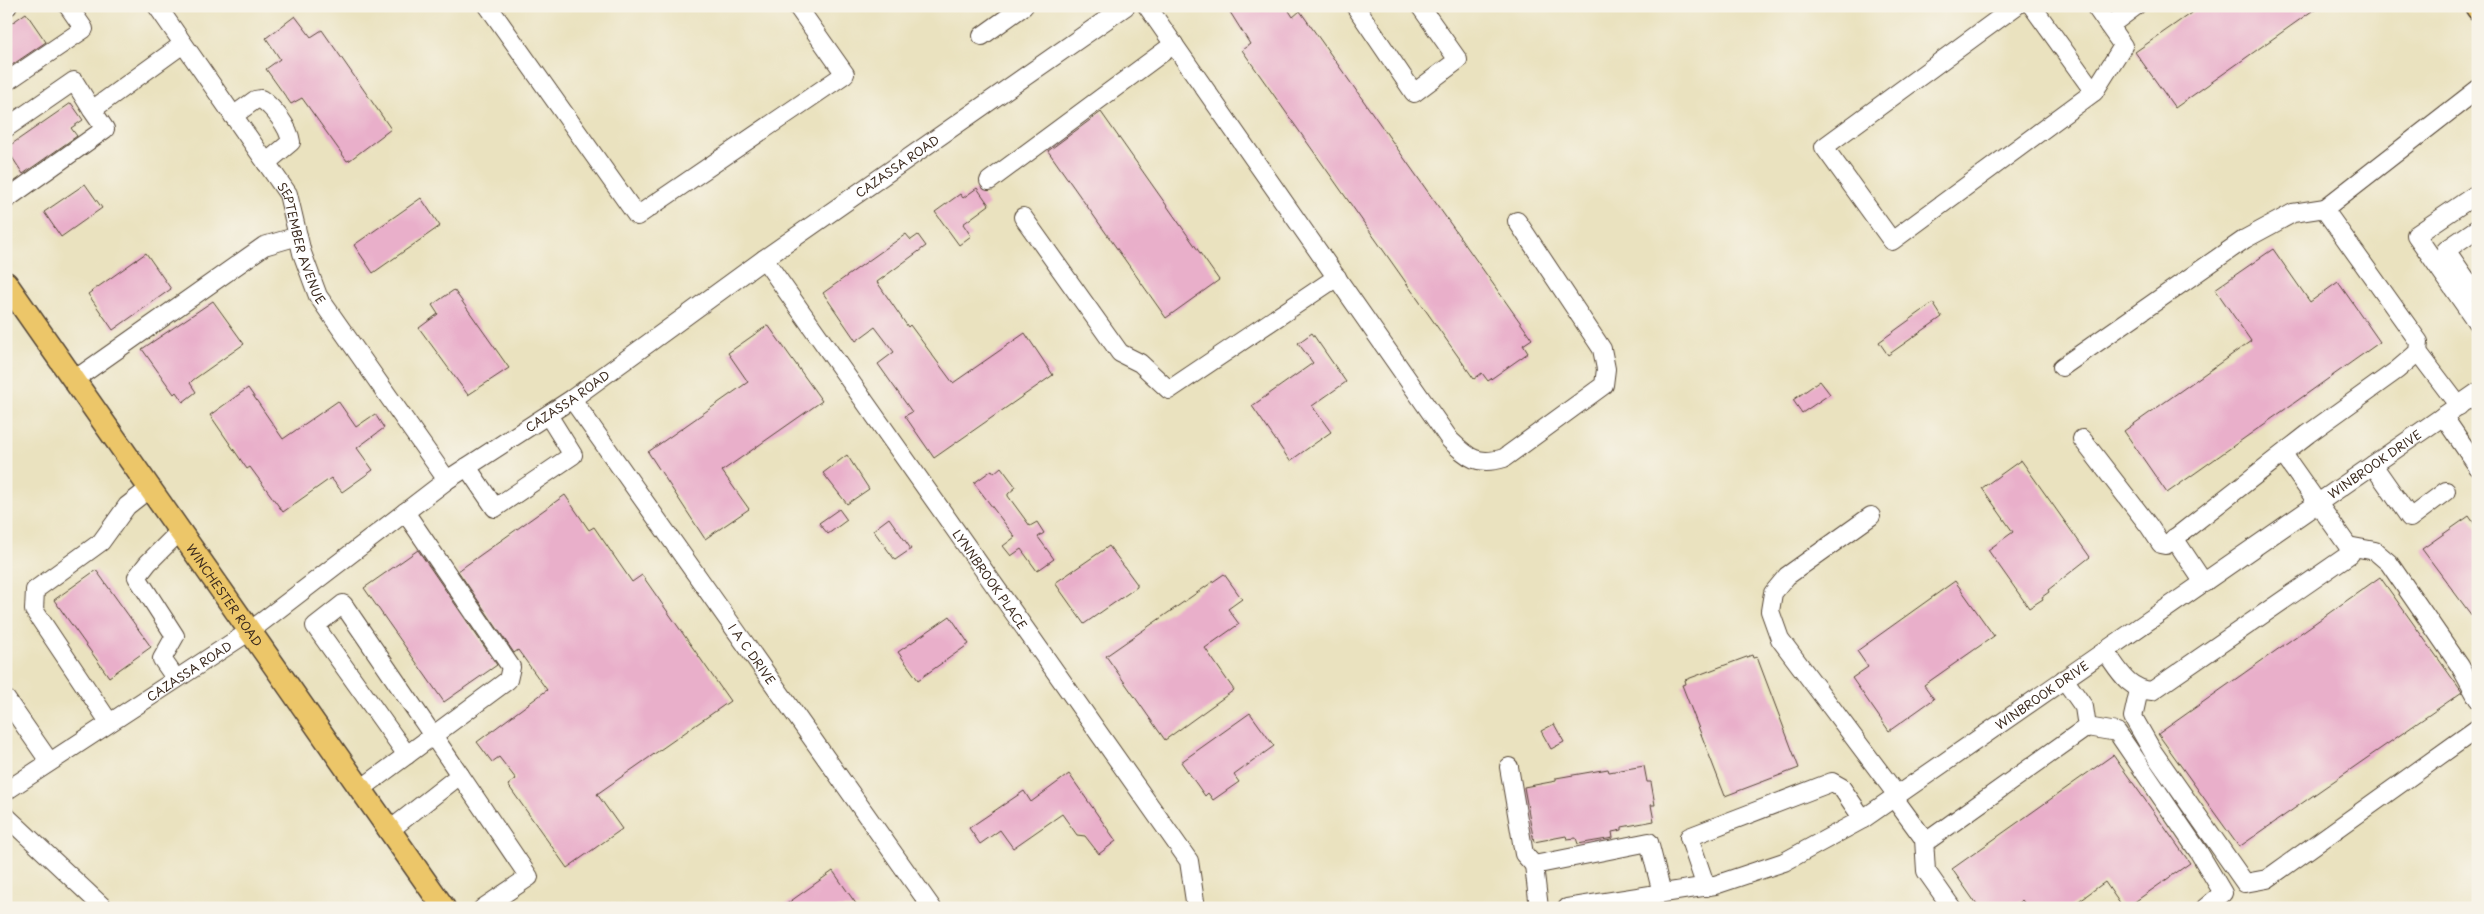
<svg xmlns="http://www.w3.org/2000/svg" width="2484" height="914" viewBox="0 0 2484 914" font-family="'Playpen Sans',sans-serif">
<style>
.building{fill:#e9afca}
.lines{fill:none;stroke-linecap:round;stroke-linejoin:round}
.minor-casing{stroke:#554636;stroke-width:20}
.major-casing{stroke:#554636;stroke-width:25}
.minor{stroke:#fff;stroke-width:18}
.major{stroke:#ecc669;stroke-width:22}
.labels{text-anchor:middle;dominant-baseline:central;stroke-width:4.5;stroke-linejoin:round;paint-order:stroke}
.street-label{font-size:12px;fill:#3b2a1e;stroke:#f7f3e8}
</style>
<rect width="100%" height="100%" fill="#f7f3e8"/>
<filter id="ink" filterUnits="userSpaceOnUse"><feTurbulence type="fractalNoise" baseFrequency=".02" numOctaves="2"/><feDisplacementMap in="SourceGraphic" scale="10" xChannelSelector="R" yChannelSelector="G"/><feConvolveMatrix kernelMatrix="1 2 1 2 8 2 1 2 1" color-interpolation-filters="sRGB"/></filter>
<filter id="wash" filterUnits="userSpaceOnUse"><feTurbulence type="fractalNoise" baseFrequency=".0096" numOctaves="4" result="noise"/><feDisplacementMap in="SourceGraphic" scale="20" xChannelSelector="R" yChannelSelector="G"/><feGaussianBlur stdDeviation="1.12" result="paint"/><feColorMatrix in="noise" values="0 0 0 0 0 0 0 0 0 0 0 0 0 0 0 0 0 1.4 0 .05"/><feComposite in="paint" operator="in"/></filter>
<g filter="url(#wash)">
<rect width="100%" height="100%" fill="#eae2bf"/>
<g id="blocks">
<path class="building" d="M1238,6H1286L1293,17L1300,11L1532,339L1523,345L1528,353L1488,381L1482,373L1474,379L1242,50L1250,44L1230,12Z
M2201,6H2319L2175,108L2135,52Z
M26,13L46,42L6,69V27Z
M295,16L311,37L322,30L391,129L350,160L347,161L302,98L291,104L266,69L280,59L266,38Z
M71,103L83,120L71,128L77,136L23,174L6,148Z
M1101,112L1219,280L1166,318L1048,151Z
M85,184L102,208L61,237L44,212Z
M977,188L989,205L963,224L971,236L959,245L935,212L960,194L963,198Z
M421,198L440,226L373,273L354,245Z
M906,234L911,240L918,235L926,246L877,282L908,327L910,325L953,383L1025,333L1053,375L934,458L905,416L912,412L878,364L894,352L875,327L856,341L823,293Z
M2273,249L2310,302L2338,282L2380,342L2167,493L2124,431L2251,341L2215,289Z
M146,253L171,289L113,330L88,294Z
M454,290L509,368L468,395L419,328L438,314L432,305Z
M213,301L244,344L193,380L190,383L196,392L183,402L176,392L174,394L142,349Z
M1933,303L1942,317L1888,355L1879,342Z
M768,325L822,401L722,471L749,509L705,539L648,452L748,382L728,353Z
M1312,333L1346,382L1312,406L1331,432L1290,461L1252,406L1313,363L1298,343Z
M1820,381L1830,394L1802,413L1793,400Z
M248,388L283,439L338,401L356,427L375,414L384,428L357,448L373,470L342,492L331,478L283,512L250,467L247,469L210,415Z
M847,455L869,489L847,504L823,473Z
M2021,460L2090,557L2048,590L2049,592L2042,597L2043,599L2029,608L1988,550L2013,532L1982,488Z
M1001,467L1016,487L1008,494V496L1030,526L1037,522L1044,533L1038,537L1054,559L1037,571L1021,549L1011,556L1003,546L1015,537L974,483L992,470L994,473Z
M565,495L589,530L594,527L632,582L642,575L730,701L597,794L622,829L567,868L508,785L516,779L499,757L492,762L477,742L547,690L518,650L514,653L458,571Z
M839,509L847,520L828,534L819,523Z
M2469,516L2478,529V624L2422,549Z
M889,518L911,549L895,560L873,530Z
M1109,546L1137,584V587L1084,624L1055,583Z
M418,550L497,665L444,702L364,588Z
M96,570L151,647L109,677L54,600Z
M1224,574L1242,599L1228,609L1239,624L1205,648L1234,690L1165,740L1106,656Z
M2380,577L2462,692L2239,847L2158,734Z
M1955,581L1994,636L1924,685L1934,699L1889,731L1852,678L1868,667L1857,651Z
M950,616L969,644L918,680L898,652Z
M1752,655L1753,658L1757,657L1799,768L1725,796L1682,685L1686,684L1685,680Z
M1250,713L1274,746L1234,775L1239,782L1213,800L1208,793L1205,796L1181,762Z
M1554,724L1564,742L1551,749L1541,731Z
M2113,755L2190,863L2126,908H2123L2105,882L2069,908H2028L2022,900L2011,908H1979L1952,869Z
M1644,766L1647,782H1651L1655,805H1651L1654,821L1622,827V830L1612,832L1613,838L1578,844L1576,838L1567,839L1566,836L1534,842L1524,787L1556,781V778L1608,769L1609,772Z
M1069,774L1116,841L1099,854L1085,836L1077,835L1062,814L1013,848L1000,830L980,844L969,828L1024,791L1031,802Z
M833,871L859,908H781Z"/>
</g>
</g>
<g filter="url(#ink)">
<use href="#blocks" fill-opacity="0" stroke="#554636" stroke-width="1"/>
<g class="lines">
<defs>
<g id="minor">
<path id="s1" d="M157,6L288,194L302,253L318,296L447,480"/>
<path d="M488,6L637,216L845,74L797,6"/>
<path d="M1147,6L1450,440C1469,458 1477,466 1504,458L1604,385L1606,369L1602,349L1517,221"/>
<path d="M1355,6L1414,93L1458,60L1420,6"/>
<path d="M2016,6L1824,147L1892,241L2094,92L2032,6"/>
<path d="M6,7L8,6"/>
<path d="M2109,26L2136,6"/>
<path d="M982,36L1024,6"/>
<path d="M6,82L84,29L68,6"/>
<path d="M2094,92L2123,46L2095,6"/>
<path d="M233,116L255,100L261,99C273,107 289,127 291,142L266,163"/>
<path d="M6,128L74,81L92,110"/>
<path d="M989,181L1174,44"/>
<path d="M2478,193L2416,235L2478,324"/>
<path d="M6,196L8,198L105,129L92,110L183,44"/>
<path d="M1023,217L1120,353L1140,363L1169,390L1337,277"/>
<path d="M2478,228L2446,250L2475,292L2478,290"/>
<path id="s2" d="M764,259L1189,861L1196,908"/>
<path d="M2418,352L2459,406"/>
<path d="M2062,367L2245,239L2293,213L2325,208"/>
<path d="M74,380L264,246L298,236"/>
<path id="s3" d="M572,399L932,908"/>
<path d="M2443,416L2478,467"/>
<path d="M2082,439L2149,526L2161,544L2166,545L2308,434L2397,370L2418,352L2419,342L2324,209L2478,89"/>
<path d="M2373,465L2410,518L2446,491"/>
<path d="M467,467L495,508L573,455L548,415"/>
<path d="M1871,516L1787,576L1773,593L1770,611L1780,639L1897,795"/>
<path d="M2174,538L2204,583"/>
<path d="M2348,546L2375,551L2389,563L2460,666L2478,699"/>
<path d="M2105,651C2119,670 2127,689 2152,691L2350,554L2348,546L2283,454"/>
<path d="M176,679L162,659L175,636L137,577L148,563L180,531"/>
<path d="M2139,690L2133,717L2153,752L2245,883L2267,879L2478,728"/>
<path d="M6,699L49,761"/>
<path d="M109,722L34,610L35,590L101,542L127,506L150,488"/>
<path d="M2087,727L2117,732L2198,851L2223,893L2205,908"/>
<path d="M1509,767L1524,854L1534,865"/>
<path d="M460,775L529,877L483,908"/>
<path d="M361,789L508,680L511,667L405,512"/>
<path id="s4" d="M6,791L250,631L447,480L572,399L764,259L1126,6"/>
<path d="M1894,798L1924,839H1930L2087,727L2084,707L2064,679"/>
<path d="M6,816L104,908"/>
<path d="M390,830L460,775L343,604L315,626L407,755"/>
<path d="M1924,839L1926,871L1952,908"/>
<path d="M1706,887L1689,837L1832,782L1841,787L1863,819"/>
<path d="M1539,908L1534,865L1649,842L1662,893"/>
<path id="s5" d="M1567,908L1715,885L1784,862L1863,819L2478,392"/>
</g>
<g id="major">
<path d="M2476,6L2478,9"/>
<path id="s6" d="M6,283L444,908"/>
</g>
</defs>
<use href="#minor" class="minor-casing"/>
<use href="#major" class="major-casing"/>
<use href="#minor" class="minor"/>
<use href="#major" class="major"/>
</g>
</g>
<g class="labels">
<g class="street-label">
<text stroke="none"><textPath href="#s4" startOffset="1089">CAZASSA ROAD</textPath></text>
<text stroke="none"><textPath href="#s1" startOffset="280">SEPTEMBER AVENUE</textPath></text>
<text stroke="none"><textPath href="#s4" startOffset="684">CAZASSA ROAD</textPath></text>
<text stroke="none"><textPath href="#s5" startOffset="935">WINBROOK DRIVE</textPath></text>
<text stroke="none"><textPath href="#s2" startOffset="392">LYNNBROOK PLACE</textPath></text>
<text stroke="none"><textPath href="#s6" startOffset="381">WINCHESTER ROAD</textPath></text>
<text stroke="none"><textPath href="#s3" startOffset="312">I A C DRIVE</textPath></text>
<text stroke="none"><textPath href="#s4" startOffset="219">CAZASSA ROAD</textPath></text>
<text stroke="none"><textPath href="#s5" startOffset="530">WINBROOK DRIVE</textPath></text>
</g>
</g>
<rect width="2484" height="914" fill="none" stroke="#f7f3e8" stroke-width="25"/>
</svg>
